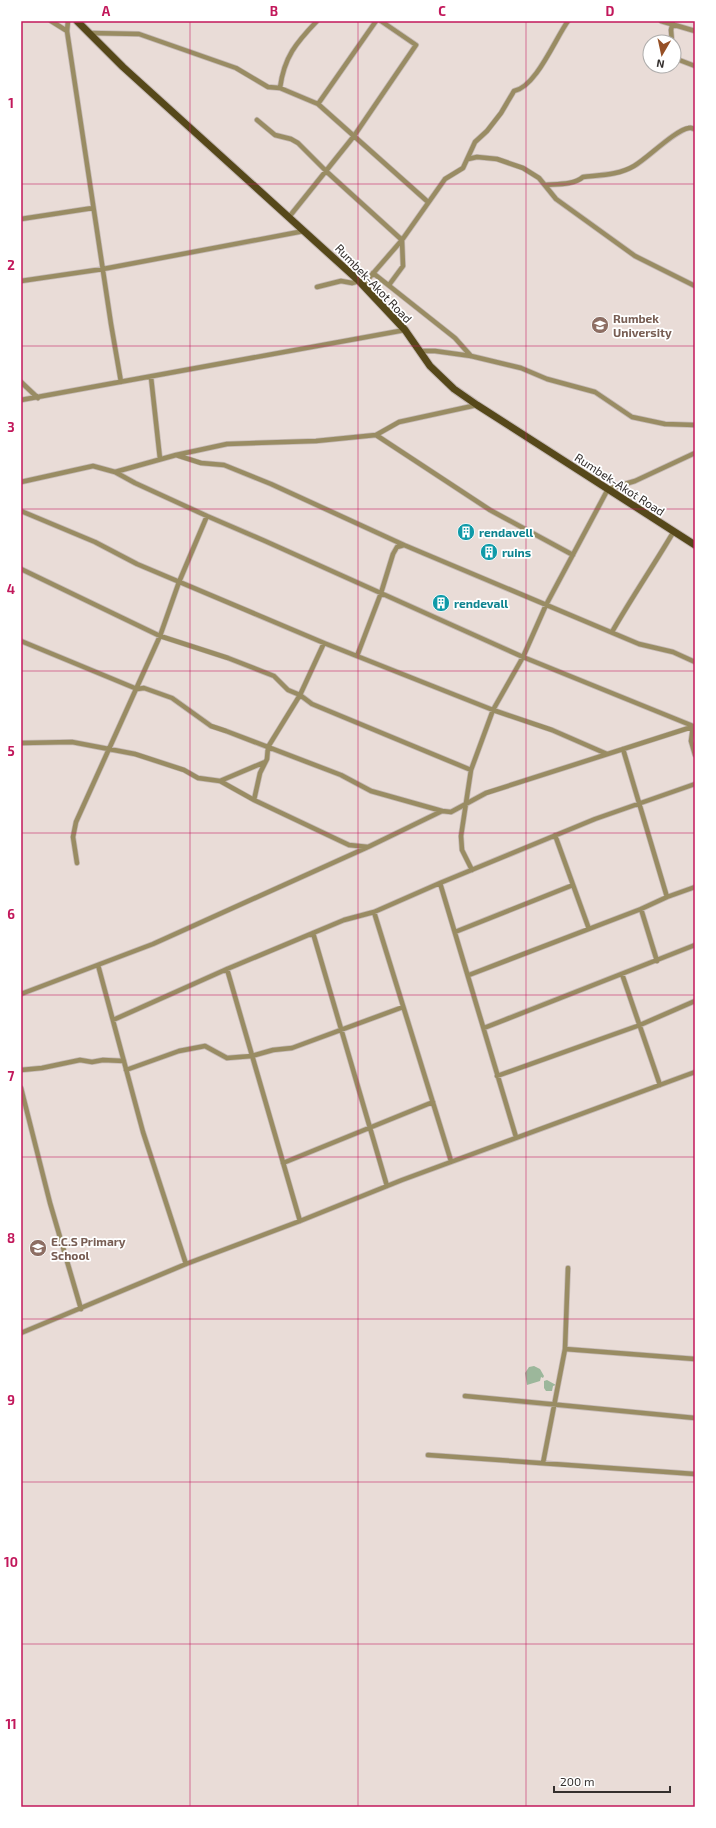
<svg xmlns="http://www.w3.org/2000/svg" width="716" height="1828" viewBox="0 0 716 1828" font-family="'Exo 2',sans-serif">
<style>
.green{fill:#9cb79b}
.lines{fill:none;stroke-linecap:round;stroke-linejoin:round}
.street-casing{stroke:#c5b9b5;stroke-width:6}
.primary-casing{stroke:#c5b9b5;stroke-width:9}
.street{stroke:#998c63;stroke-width:4.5}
.primary{stroke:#56481a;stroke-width:7}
.grid{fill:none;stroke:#c2185b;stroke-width:1;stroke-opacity:0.55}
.labels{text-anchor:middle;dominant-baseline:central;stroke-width:3.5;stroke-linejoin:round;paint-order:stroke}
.street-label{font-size:12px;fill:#342f2d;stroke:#fff}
.education-label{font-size:12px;font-weight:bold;fill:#785e54;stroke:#fff;text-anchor:start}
.culture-label{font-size:12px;font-weight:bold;fill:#0d838f;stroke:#fff;text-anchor:start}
.neatline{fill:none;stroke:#c2185b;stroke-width:1.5}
.grid-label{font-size:13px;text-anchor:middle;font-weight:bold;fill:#c2185b}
</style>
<rect width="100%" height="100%" fill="#e9dcd7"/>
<path class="green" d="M534,1366L540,1369L544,1376L543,1378L541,1377L540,1381L527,1385L525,1373L529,1367Z
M547,1380L556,1385L553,1386L552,1391H546L544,1388V1381Z"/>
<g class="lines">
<defs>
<path id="street" d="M51,21L67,31
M68,21L67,31L111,324L121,382
M661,21L695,31
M89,33L139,34L236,68L268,87L280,88L318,104L428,202
M672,42L671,30L673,21
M674,58L695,66
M280,88C284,57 296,43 317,21
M318,104L376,21
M257,120L275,135L291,139L298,143L327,172L402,240L403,266L389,285
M468,159L477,157L497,159L523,168L539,178L556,199L635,256L695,286
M545,185C557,184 574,185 583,177C600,175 619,175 634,166C648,158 675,130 689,128C691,127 693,129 695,129
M289,217L354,136L416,45L381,21
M21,219L93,208
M373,273L455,338L471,356
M21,281L103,269L304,231
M363,285L402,240L445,179L463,168L475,142L487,131L501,113L514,91C536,87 555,39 568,21
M317,287L341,281L352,283L359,281
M419,351H435L471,356L521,368L547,379L595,392L632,417L665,424L695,425
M151,377L160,459
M21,382L38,398
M21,400L405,330
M376,435L490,510L573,555
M176,455L201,463L224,465L271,484L404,545L639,644L673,652L695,662
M115,472L135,483L207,516L265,541L523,657L693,726L691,741L695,755
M21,482L93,466L115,472L176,455L227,444L316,441L376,435L399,422L477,405
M21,511L95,542L137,564L324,643L493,710L552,730L607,754
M21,569L160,636L228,658L274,676L288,690L300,695L312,704L471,770
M612,632C632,597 654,565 674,531
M21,641L137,689L144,688L172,698L211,726L226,731L341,775L371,791L442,811
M357,656L381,593L393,554L397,547L404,545
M21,743L72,742L135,754L184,770L198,778L220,781L254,800L349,845L368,847
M623,749L667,897
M220,781L265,762
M254,800L260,773L267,759L268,747L300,695L324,643
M555,835L589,929
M77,863L73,837L76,822L160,636L179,582L207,516
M472,870L462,850L461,836L471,770L493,710L523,657L546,605L608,489L635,481L695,453
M440,883L595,819L695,784
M641,909L657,961
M374,912L451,1161
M455,932L573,885
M313,933L387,1186
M98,965L143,1132L186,1264
M227,969L300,1221
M622,974L660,1085
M469,975L641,909L667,897L695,887
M21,994L153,944L368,847L442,811L451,812L486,793L695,726
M113,1020L227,969L344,920L374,912L440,883L516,1137
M484,1028L695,945
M21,1070L42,1068L80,1060L92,1062L103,1060L124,1061
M126,1070L179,1051L205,1046L227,1058L252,1056L273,1050L292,1048L403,1007
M497,1076L640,1025L695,1001
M21,1088L50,1203L81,1309
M283,1163L433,1102
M21,1333L186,1264L300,1221L402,1180L695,1072
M565,1349L695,1359
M465,1396L695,1418
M428,1455L695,1474
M543,1463L565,1349L568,1268"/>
<path id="primary" d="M77,21L123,67L359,281L405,330L430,366L454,389L477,405L695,545"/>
</defs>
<use href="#street" class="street-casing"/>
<use href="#primary" class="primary-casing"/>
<use href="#street" class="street"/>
<use href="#primary" class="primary"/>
</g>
<path class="grid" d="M190,21V1807M358,21V1807M526,21V1807M21,184H695M21,346H695M21,509H695M21,671H695M21,833H695M21,995H695M21,1157H695M21,1319H695M21,1482H695M21,1644H695"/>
<defs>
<symbol id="university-disc" viewBox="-11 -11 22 22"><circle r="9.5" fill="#8d6e63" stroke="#fff"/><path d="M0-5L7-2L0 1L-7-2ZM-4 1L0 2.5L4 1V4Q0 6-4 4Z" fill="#fff"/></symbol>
<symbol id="building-disc" viewBox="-11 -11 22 22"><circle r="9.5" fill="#0f9aa8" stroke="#fff"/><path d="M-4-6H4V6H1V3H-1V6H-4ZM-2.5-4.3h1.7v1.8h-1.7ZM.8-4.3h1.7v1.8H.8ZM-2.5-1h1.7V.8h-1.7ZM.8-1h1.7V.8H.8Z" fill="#fff"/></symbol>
<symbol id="school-disc" viewBox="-11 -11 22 22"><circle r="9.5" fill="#8d6e63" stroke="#fff"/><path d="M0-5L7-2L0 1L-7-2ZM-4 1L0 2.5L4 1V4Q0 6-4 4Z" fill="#fff"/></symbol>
</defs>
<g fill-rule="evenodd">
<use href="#university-disc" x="590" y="315" width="20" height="20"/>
<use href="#building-disc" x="456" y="522" width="20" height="20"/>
<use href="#building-disc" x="479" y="542" width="20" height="20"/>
<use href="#building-disc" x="431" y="593" width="20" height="20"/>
<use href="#school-disc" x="28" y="1238" width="20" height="20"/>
</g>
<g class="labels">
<g class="street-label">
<text transform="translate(374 283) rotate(46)">Rumbek-Akot Road</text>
<text transform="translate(620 484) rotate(33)">Rumbek-Akot Road</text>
</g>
<g class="education-label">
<text x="613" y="318">Rumbek<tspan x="613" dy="14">University</tspan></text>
<text x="51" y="1241">E.C.S Primary<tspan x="51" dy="14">School</tspan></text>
</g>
<g class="culture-label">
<text x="479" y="532">rendavell</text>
<text x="502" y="552">ruins</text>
<text x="454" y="603">rendevall</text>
</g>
</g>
<rect width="716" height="1828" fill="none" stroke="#ffffff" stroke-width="44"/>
<g transform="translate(662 54) rotate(189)"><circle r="19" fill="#ffffff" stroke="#aeacab"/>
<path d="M0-3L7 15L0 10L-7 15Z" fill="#965026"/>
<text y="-6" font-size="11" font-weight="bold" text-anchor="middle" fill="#342f2d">N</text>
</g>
<path d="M554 1786v6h116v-6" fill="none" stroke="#342f2d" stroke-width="2"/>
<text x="560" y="1786" font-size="12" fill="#342f2d" stroke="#ffffff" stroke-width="3" paint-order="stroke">200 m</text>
<rect x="22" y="22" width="672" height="1784" class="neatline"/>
<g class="grid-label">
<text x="106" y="16">A</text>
<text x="274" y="16">B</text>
<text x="442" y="16">C</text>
<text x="610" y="16">D</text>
<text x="11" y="108">1</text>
<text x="11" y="270">2</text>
<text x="11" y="432">3</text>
<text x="11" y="594">4</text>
<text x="11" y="756">5</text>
<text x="11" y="919">6</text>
<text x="11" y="1081">7</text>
<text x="11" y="1243">8</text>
<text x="11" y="1405">9</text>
<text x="11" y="1567">10</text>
<text x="11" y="1729">11</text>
</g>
</svg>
